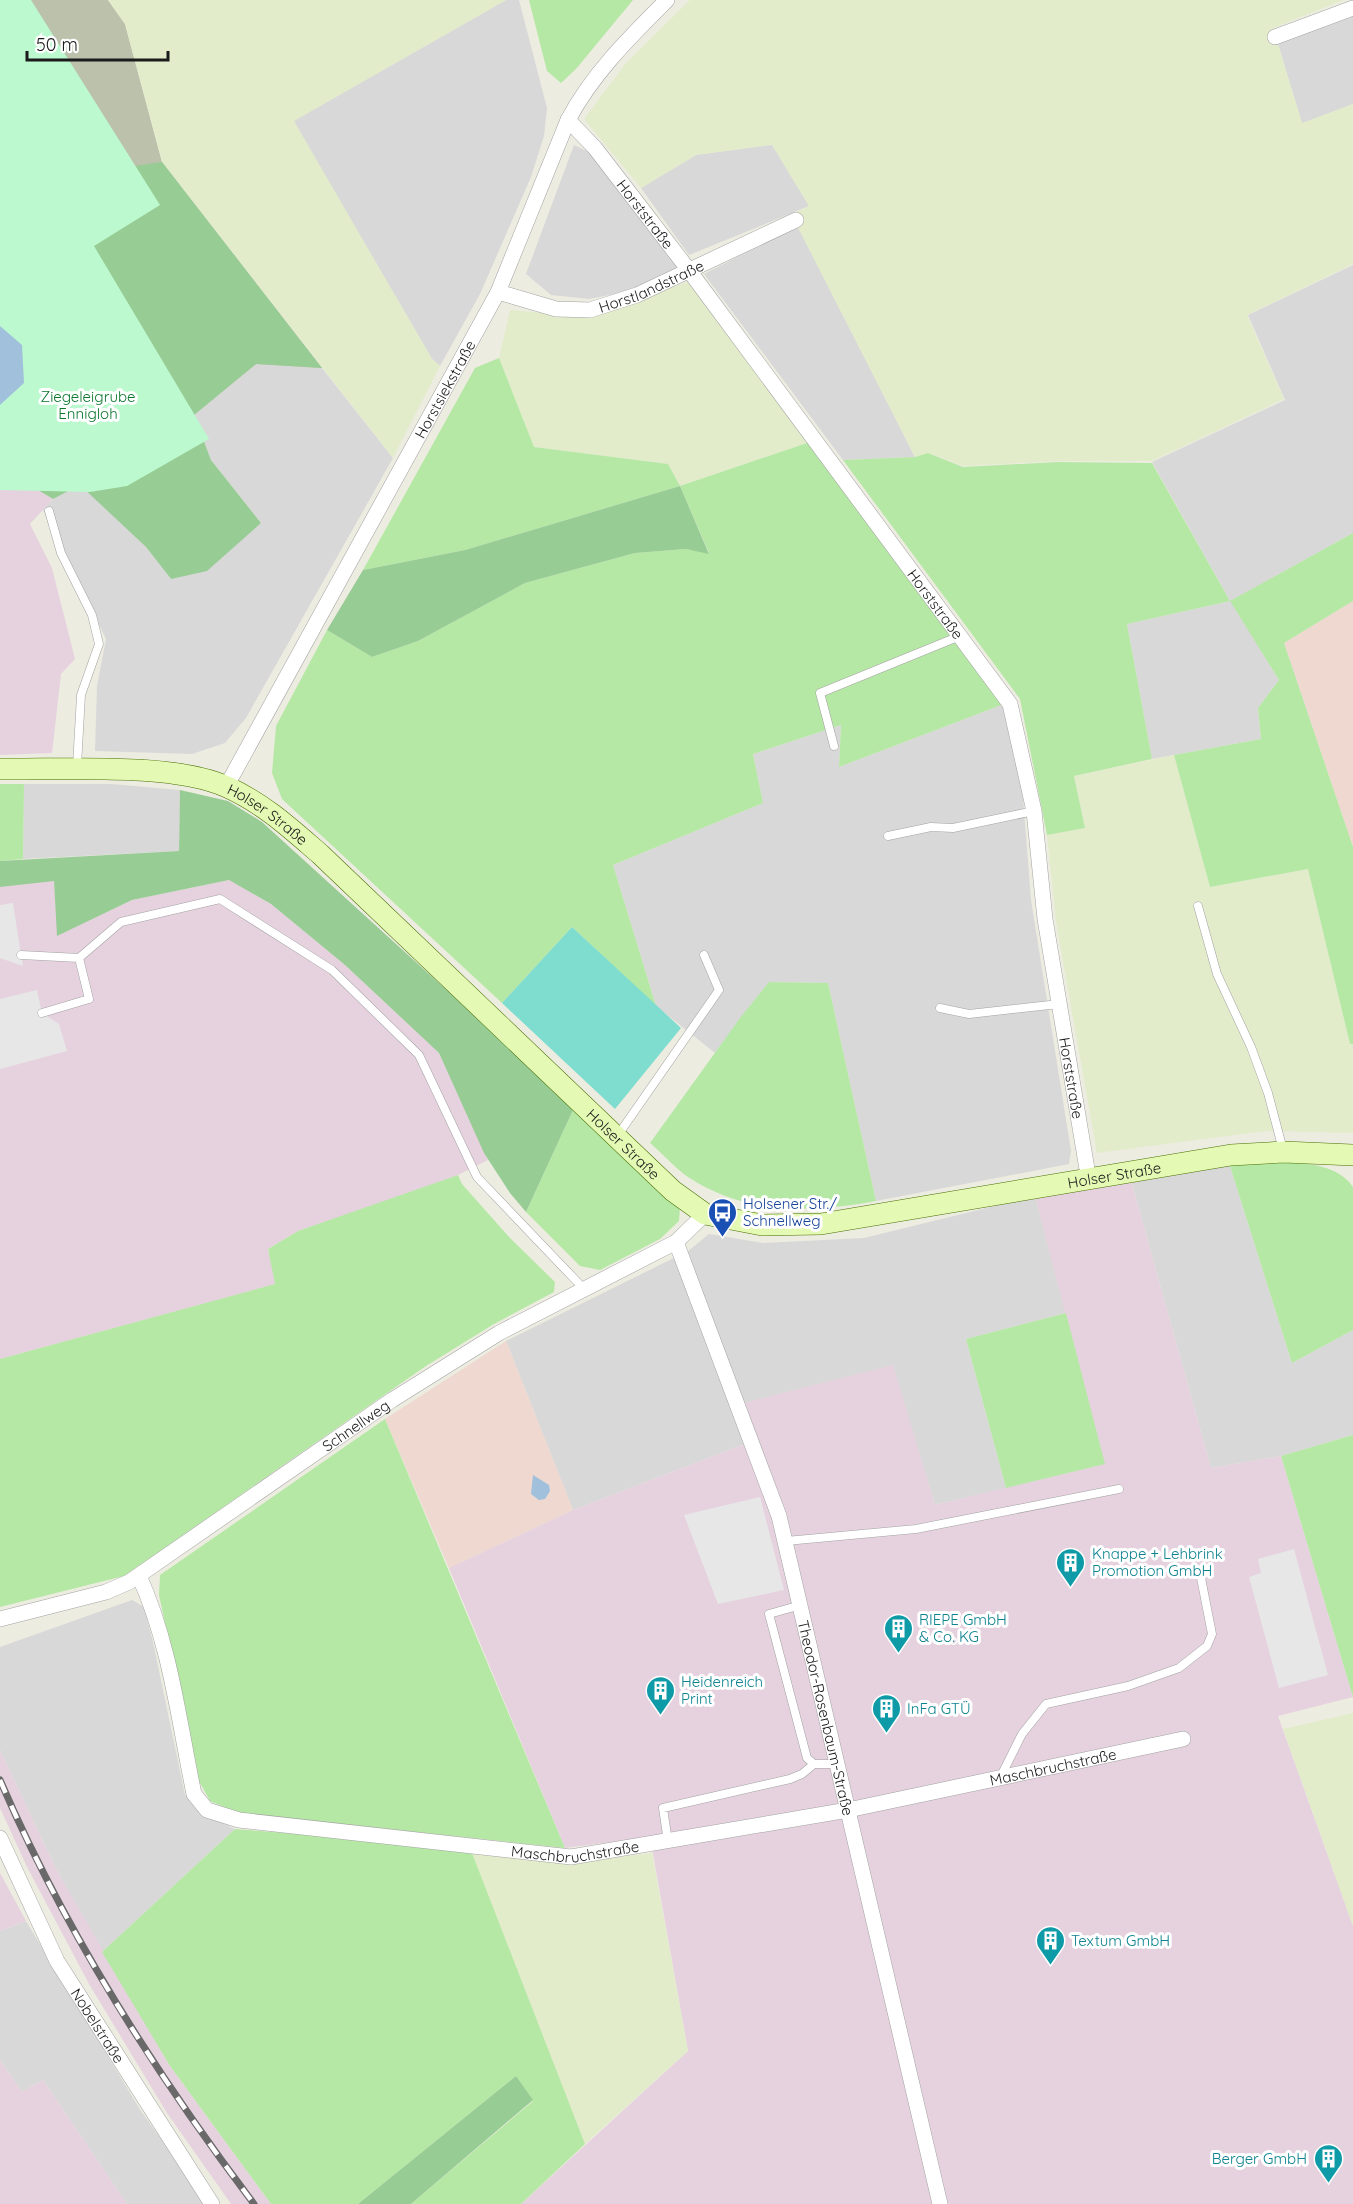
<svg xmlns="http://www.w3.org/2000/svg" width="1353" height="2204" viewBox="0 0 1353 2204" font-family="Quicksand,sans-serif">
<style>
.residential{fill:#d9d8d8}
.commercial{fill:#eed8cf}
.industrial{fill:#e6d2de}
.construction{fill:#bcc1ac}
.farmland{fill:#e2eccb}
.grass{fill:#b6e8a5}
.forest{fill:#98cc95}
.park{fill:#bcf9cf}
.pitch{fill:#7eddcf}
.parking{fill:#e7e7e7}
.water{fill:#a0c0db}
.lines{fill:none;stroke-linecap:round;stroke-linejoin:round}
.lane-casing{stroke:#a2a2a2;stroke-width:9}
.street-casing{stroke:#a2a2a2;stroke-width:16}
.secondary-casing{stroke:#4a7005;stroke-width:22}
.lane{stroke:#fff;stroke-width:8}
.street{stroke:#fff;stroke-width:15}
.secondary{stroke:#e4f9b3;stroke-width:21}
.rail-casing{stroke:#696969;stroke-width:7}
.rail{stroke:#fff;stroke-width:4.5;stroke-dasharray:14;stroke-linecap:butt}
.labels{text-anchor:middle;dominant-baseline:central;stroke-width:6;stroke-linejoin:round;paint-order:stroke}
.street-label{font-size:15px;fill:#1b1b1b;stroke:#fff}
.park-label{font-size:15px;fill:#0b772e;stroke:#fff}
.transit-label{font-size:15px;fill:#164399;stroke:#fff;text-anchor:start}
.culture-label{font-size:15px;fill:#0d838f;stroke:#fff;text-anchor:start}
</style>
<rect width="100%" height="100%" fill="#edece1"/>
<path class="residential" d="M506,0H519L547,108L544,136L531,177L480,294L440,366L432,359L293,121Z
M1353,15V104L1302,124L1278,44Z
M772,144L809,206L689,255L641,188L696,155Z
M574,145L595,155L680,268L636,290L589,299L551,295L526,274Z
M798,226L915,457L843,460L704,274Z
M1353,265V533L1231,601L1279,680L1258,708L1261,739L1152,759L1127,624L1230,601L1152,462L1285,400L1248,315Z
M256,364L322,368L393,458L246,718L225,743L192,754L95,751L97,686L106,639L43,510L53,499L80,484L146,547L171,579L261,523L211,460L194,415Z
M1004,704L1023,797L1031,900L1071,1151L1069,1164L876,1201L828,983L769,982L715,1053L656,1006L613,865L763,803L753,754L841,725L839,767Z
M24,784H111L180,790L179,851L23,859Z
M1229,1163L1292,1363L1353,1330V1435L1281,1456L1211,1468L1130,1177Z
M1035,1196L1066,1313L966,1339L1006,1488L935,1505L892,1365L755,1440L573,1510L506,1341L688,1251L709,1234L763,1243L864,1238Z
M132,1600L144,1607L153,1642L185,1795L205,1814L235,1829L102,1952L56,1869L0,1750V1647Z
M26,1921L141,2111L207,2204H127L43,2080L22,2092L0,2060V1931Z"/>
<path class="commercial" d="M1353,601V847L1284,643Z
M506,1341L573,1510L449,1568L385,1419Z"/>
<path class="industrial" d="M0,473L11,474L53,499L30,524L52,568L75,659L61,674L52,753L0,755Z
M54,880L58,935L132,900L229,880L271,904L345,965L439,1053L488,1160L458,1175L371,1207L298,1231L268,1249L276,1284L0,1359V887Z
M1130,1177L1211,1468L1281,1456L1353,1697L1278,1716L1353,1926V2204H521L688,2051L650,1837L565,1848L449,1568L573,1510L755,1440L743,1403L893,1365L935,1505L1104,1464L1035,1196Z
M0,1750L56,1869L170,2066L271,2204H231L167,2113L89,1984L27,1867L0,1808Z
M0,1873L26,1921L0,1931Z
M0,2060L22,2092L43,2080L127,2204H0Z"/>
<path class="construction" d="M0,0H108L125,24L162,162L322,368L256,364L194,415Z"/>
<path class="farmland" d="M108,0H506L294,121L432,359L440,366L393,458L162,162L125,24Z
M690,0H1344L1273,28L1302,123L1353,104V264L1247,315L1284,399L1152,461H1058L963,466L929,453L915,457L791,214L809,206L772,145L696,155L641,188L584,119L626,63Z
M690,281L810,442L680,486L668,464L534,447L499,358L510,310L588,317Z
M1174,755L1210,887L1308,869L1350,1044H1353V1133L1266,1131L1097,1153L1056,922L1047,835L1085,828L1074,776Z
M1353,1713V1926L1283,1729Z
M470,1849L589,1861L652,1853L688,2051L585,2144Z"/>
<path class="grass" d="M529,0H633L576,69L561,83L547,71Z
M499,358L534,447L668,464L680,486L810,442L1004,704L839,767L841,725L753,754L763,803L613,865L656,1006L572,927L502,1003L282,799L272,773L276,726L327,630L372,657L418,641L525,583L635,553L686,549L709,553L680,486L465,550L363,570L475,368Z
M928,453L963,467L1058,462L1152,463L1230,601L1353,533V601L1284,643L1353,847V1044H1350L1308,869L1210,887L1174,755L1261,739L1258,708L1279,680L1230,601L1127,624L1152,759L1074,776L1085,828L1047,835L1020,699L843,460L915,457Z
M0,784H24L23,859L0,861Z
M769,982L828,983L876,1201C811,1213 746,1215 688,1177C675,1168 663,1154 650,1143L740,1018Z
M573,1110L680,1207L679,1221L660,1239L600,1270L580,1266L526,1212Z
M1229,1163C1263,1163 1333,1154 1353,1187V1330L1292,1363Z
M458,1175L462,1184L510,1238L555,1282L554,1292L494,1324L426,1366L124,1576L0,1607V1359L275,1284L268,1249L298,1231Z
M1066,1313L1105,1464L1006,1488L966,1339Z
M385,1419L565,1848L238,1813L210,1801L199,1781L159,1595L160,1575Z
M1353,1435V1697L1281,1456Z
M235,1829L470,1848L585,2144L521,2204H411L533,2101L516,2076L358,2204H271L170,2066L102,1952Z"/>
<path class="forest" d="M0,51L102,171L162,162L322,368L256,364L194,415L211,460L261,523L207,571L171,579L146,547L80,485L53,499L11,474Z
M680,486L709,554L686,549L635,553L525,583L418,641L372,657L327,630L363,570L465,550Z
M180,790L228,801L262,822L484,1024L573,1110L526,1212L510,1193L484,1153L439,1053L345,965L271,904L229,880L132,900L57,936L54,881L0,887V861L179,851Z
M516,2076L533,2100L411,2204H358Z"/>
<path class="park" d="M0,0H31L160,205L94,246L209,439L127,486L90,492L0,490Z"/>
<path class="pitch" d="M572,927L681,1028L615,1109L502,1003Z"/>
<path class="parking" d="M13,903L21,955L23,966L0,958V905Z
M37,990L42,1013L59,1024L67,1051L0,1069V999Z
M760,1497L784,1590L718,1604L684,1515Z
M1294,1549L1328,1675L1279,1688L1249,1577L1261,1573L1258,1559Z"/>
<path class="water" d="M0,326L22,345L24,383L0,405Z
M533,1475L549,1485L550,1491L545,1499L539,1500L531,1494Z"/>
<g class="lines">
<defs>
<path id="lane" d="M49,511L61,553L92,615L99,644L81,695L77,766
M834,746L820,693L960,636
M888,836L931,827L953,828L1034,811
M1198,906L1217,974L1251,1047L1268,1093L1283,1150
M21,955L79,958
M940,1008L969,1014L1059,1004
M42,1013L89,999L79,958L121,922L220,899L332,970L419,1055L477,1177L585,1290
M618,1135L719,990L704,955
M786,1541L916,1529L1119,1489
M801,1605L769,1614L807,1758L814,1764H837
M1000,1778L1022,1734L1046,1704L1128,1686L1179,1668L1207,1646L1212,1634L1201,1578
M668,1842L663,1808L790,1779L802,1774L814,1764"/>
<g id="street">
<path d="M1275,37L1353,8"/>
<path id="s1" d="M568,120L595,148L688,269L1010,704L1034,811L1045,919L1089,1181"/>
<path id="s2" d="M498,292L556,309L590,310L637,295L796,220"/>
<path id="s3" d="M226,787L498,292L568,120C593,73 630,37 667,0"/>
<path id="s4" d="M676,1242L779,1516L940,2204"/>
<path id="s5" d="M139,1576C170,1643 179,1722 194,1794L207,1810L239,1820L571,1857L848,1810L1183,1739"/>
<path id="s6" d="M0,1619L106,1592L129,1582L392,1400L499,1333L676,1242L705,1214"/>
<path id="s7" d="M0,1838L57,1961L212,2204"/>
</g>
<g id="secondary">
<path id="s8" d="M0,769C61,770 173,762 227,787C263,803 291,829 320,854L673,1191L705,1214L762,1225L821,1224L1231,1155L1284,1152L1353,1155"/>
</g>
</defs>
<use href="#lane" class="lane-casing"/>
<use href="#street" class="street-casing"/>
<use href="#secondary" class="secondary-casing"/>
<use href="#lane" class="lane"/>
<use href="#street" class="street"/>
<use href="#secondary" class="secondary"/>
<defs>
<path id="rail" d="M0,1780C65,1932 155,2073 254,2204"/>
</defs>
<use href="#rail" class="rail-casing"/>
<use href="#rail" class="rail"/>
</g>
<defs>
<symbol id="bus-pin" viewBox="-11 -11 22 30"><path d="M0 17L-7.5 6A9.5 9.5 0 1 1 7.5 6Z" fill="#1a4fb4" stroke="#fff"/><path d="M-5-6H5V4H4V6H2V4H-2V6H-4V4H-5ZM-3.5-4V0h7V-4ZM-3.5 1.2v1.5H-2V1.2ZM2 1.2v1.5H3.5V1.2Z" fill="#fff"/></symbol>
<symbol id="building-pin" viewBox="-11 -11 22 30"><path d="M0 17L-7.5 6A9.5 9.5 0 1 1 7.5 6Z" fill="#0f9aa8" stroke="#fff"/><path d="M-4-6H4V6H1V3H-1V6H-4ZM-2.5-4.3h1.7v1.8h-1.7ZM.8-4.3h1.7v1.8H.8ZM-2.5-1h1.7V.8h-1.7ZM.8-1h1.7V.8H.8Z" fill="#fff"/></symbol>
</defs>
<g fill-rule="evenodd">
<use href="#bus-pin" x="706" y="1196" width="33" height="45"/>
<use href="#building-pin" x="1054" y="1546" width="33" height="45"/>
<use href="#building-pin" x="882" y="1612" width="33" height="45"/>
<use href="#building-pin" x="644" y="1674" width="33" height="45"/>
<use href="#building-pin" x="870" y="1692" width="33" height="45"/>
<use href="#building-pin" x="1034" y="1924" width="33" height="45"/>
<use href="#building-pin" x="1312" y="2142" width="33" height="45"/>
</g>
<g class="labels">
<g class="street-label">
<text stroke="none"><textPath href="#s1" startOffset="122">Horststraße</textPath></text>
<text stroke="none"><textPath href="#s2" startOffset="160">Horstlandstraße</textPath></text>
<text stroke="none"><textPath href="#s3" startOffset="454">Horstsiekstraße</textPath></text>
<text stroke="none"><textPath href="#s1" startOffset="608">Horststraße</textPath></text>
<text stroke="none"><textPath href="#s8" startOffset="278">Holser Straße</textPath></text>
<text stroke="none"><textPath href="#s1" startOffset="1112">Horststraße</textPath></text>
<text stroke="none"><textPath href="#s8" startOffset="764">Holser Straße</textPath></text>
<text stroke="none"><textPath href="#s8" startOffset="1286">Holser Straße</textPath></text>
<text stroke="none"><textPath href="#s6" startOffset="410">Schnellweg</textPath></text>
<text stroke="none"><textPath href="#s4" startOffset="500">Theodor-Rosenbaum-Straße</textPath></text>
<text stroke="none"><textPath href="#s5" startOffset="1104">Maschbruchstraße</textPath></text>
<text stroke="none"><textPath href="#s5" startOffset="618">Maschbruchstraße</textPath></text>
<text stroke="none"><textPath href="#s7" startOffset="212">Nobelstraße</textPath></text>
</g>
<g class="park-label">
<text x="88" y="396">Ziegeleigrube<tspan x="88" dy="17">Ennigloh</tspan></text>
</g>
<g class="transit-label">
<text x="743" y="1203">Holsener Str./<tspan x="743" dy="17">Schnellweg</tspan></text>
</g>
<g class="culture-label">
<text x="1092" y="1553">Knappe + Lehbrink<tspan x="1092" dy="17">Promotion GmbH</tspan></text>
<text x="919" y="1619">RIEPE GmbH<tspan x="919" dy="17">&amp; Co. KG</tspan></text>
<text x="681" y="1681">Heidenreich<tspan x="681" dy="17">Print</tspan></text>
<text x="907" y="1708">InFa GTÜ</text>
<text x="1071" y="1940">Textum GmbH</text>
<text x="1307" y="2158" text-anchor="end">Berger GmbH</text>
</g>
</g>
<path d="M27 51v9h141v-9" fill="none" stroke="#1b1b1b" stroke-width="3"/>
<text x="36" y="51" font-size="18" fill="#1b1b1b" stroke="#ffffff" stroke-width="4.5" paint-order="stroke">50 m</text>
</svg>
